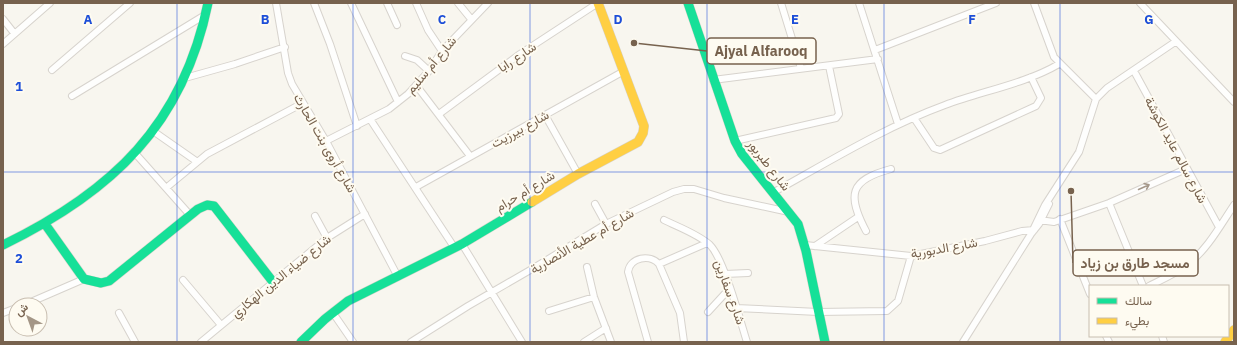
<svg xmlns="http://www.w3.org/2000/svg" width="1237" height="345" viewBox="0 0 1237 345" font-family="'IBM Plex Sans',Vazirmatn,sans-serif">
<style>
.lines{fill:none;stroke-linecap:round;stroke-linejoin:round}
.street-casing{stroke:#d7d3cd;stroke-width:8}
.fast-casing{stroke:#d6d2c9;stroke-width:10}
.slow-casing{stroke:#d6d2c9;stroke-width:10}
.street{stroke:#fefefd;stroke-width:6}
.fast{stroke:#16e098;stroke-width:9}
.slow{stroke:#ffcf43;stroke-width:9}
.oneway{stroke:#a6998b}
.grid{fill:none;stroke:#1d4ed8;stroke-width:1;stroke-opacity:0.55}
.labels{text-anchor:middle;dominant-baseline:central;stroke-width:4;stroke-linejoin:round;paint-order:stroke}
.street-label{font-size:13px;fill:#77624e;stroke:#fefbf1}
.grid-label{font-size:13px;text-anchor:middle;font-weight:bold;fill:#1d4ed8;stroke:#fefbf1;stroke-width:4;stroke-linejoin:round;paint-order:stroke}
.leader{fill:none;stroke:#77624e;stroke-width:1.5}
.callout-dot{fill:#77624e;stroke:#fefbf1;stroke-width:1.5}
.callout{fill:#fefbf1;stroke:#77624e;stroke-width:1.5}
.callout-label{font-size:14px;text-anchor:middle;font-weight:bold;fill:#77624e}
</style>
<rect width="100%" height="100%" fill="#f8f6ef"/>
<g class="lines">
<defs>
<path id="street" d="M276,3L288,73L292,84L326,141L397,275
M314,3L330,44L357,126
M351,3L398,102
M387,3L397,25
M416,3L428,30L442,51
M458,3L471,19
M781,3L801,68
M859,3L898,124
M1034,3L1054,57L1096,99
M1140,3L1234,102
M3,19L14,33
M3,44L50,3
M875,50L996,3
M405,56L417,60L429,71
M52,70L130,3
M1134,71L1219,227
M185,78L235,64L285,47
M713,80L878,59
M416,85L470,156
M72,96L205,15
M439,114L520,54L598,3
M545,115L578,174
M914,118L934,148L940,150L1036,106L1041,98L1031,77
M370,119L454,247
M153,131L196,161
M326,141L389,109L408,94L429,71L442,51L488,3
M735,141L836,118L839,114L829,66
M134,152L166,188
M416,187L624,71
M774,192C830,161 885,127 945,105C982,91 1025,84 1059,64
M1109,203L1143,286
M595,204L606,224
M190,215L166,188L207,154L303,103
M315,216L327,238
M1060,219L1090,294
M664,220C678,227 698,234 710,245C724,259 740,320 747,342
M1039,220L1054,222L1109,203L1186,169
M866,231C847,195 849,180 891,169
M1031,234L1045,205L1079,152L1096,99L1107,88L1175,42
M462,244L522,342
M805,245L911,256L985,241L1022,231L1034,230
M815,246L858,217
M659,264L707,243
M587,267L594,297L611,342
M725,274L748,273
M183,280L221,325
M1149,286C1161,280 1175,274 1187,265C1207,250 1220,226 1234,205
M24,305L84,279
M736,308L818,312L887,311L898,301L911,256
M549,311L594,297
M708,312L730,288
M3,313L16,308
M119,313L135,342
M333,313L353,342
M1106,336L1109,342
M1162,336L1164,342
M201,342L327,238L365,214
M411,342L468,306L532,269L606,224L673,192L684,189H694L724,198L789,212
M584,342L606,328
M648,342L628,272C630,257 650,254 659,264L680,313L684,342
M963,342L1031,234L1039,224L1049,204"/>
<path id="fast" d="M688,3L735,141L742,154L798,224L806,251L825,342
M45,224L84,279L101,283L109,281L198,209L207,205L214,206L273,282
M3,245C112,192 183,125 208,3
M301,342L325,319L348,301L462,244L532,202"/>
<path id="slow" d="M532,202L578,174L638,142L643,133L644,126L598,3
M1225,342L1234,330"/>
</defs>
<use href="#street" class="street-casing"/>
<use href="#fast" class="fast-casing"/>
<use href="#slow" class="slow-casing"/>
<use href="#street" class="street"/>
<use href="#fast" class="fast"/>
<use href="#slow" class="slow"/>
</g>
<defs><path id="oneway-shaft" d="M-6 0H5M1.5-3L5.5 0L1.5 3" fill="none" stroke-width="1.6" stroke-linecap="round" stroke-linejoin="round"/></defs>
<use class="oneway" href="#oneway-shaft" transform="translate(1144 187) rotate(-24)"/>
<path class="grid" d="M177,3V342M353,3V342M530,3V342M707,3V342M884,3V342M1060,3V342M3,172H1234"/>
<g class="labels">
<g class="street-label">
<text transform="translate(517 57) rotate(-34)">شارع رابا</text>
<text transform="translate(431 65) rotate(-50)">شارع أم سليم</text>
<text transform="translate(520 129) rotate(-29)">شارع بيرزيت</text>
<text transform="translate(325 143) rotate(60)">شارع أروى بنت الحارث</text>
<text transform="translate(1176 150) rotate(62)">شارع سالم عايد الكوشة</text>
<text transform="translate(769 165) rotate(52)">شارع طبربور</text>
<text transform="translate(525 191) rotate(-31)">شارع أم حرام</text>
<text transform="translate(582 241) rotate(-30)">شارع أم عطية الأنصارية</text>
<text transform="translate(944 248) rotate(-10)">شارع الدبورية</text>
<text transform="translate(281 276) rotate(-39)">شارع ضياء الدين الهكاري</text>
<text transform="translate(730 292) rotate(70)">شارع سفارين</text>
</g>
</g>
<g class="grid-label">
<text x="88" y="24">A</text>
<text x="265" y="24">B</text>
<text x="442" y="24">C</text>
<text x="618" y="24">D</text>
<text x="795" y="24">E</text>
<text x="972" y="24">F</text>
<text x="1149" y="24">G</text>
<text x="19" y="91">1</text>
<text x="19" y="263">2</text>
</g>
<path class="leader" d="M634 43L707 51M1071 191L1073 263"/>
<g class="callout-dot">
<circle cx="634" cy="43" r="4"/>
<circle cx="1071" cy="191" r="4"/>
</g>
<g class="callout">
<rect x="707" y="38" width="109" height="26" rx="4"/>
<rect x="1073" y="250" width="125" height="26" rx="4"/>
</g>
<g class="callout-label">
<text x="761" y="56">Ajyal Alfarooq</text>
<text x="1135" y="268">مسجد طارق بن زياد</text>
</g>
<rect width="1237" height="345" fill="none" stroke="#77624e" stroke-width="8"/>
<rect x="1089" y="285" width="140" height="52" fill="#fefbf1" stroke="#c8beb0"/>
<rect x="1097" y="298" width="20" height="6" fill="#16e098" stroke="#c8beb0"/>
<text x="1125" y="305" font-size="12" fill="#77624e">سالك</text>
<rect x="1097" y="318" width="20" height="6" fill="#ffcf43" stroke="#c8beb0"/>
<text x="1125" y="325" font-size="12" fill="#77624e">بطيء</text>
<g transform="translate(28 317) rotate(319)"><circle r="19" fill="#fefbf1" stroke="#c8beb0"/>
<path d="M0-3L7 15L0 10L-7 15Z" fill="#a49686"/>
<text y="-6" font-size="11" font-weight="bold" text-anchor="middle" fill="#77624e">ش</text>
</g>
</svg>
